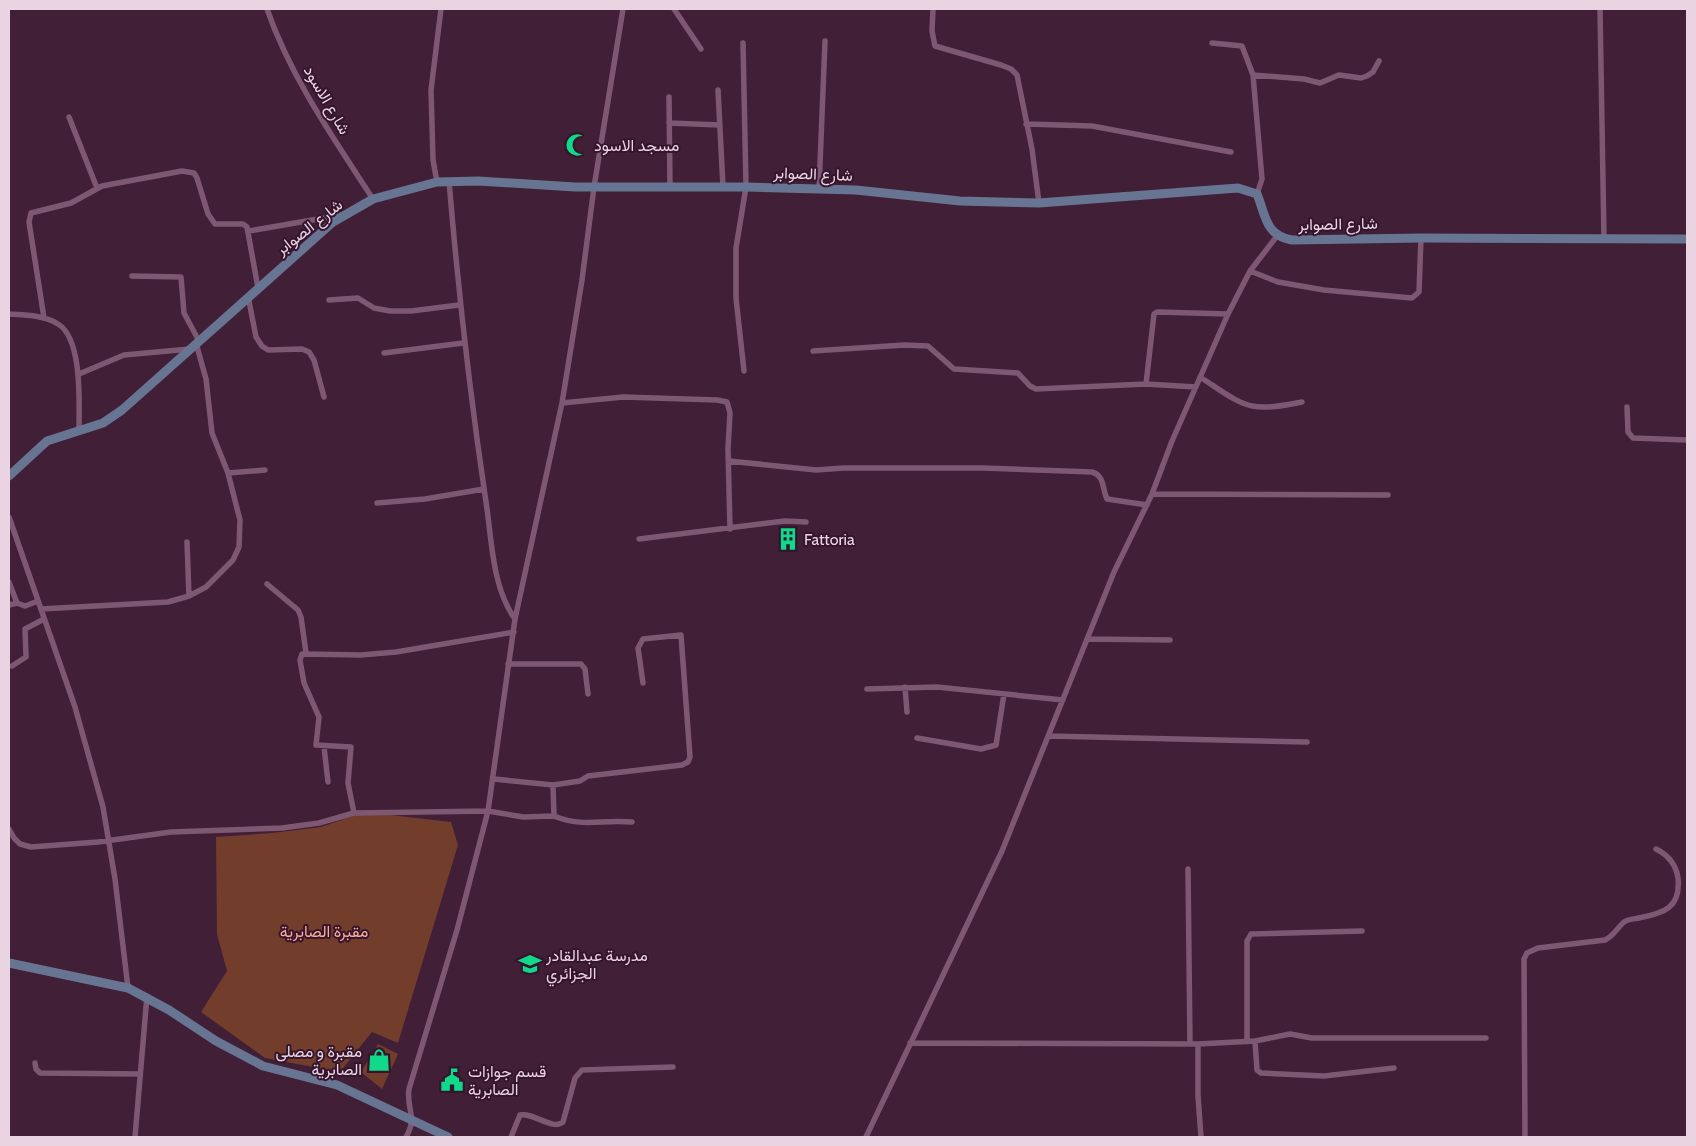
<svg xmlns="http://www.w3.org/2000/svg" width="1696" height="1146" viewBox="0 0 1696 1146" font-family="Cabin,Vazirmatn,sans-serif">
<style>
.green{fill:#733d2c}
.lines{fill:none;stroke-linecap:round;stroke-linejoin:round}
.street{stroke:#7e5873;stroke-width:5.5}
.secondary{stroke:#677592;stroke-width:9}
.labels{text-anchor:middle;dominant-baseline:central;stroke-width:4;stroke-linejoin:round;paint-order:stroke}
.street-label{font-size:16px;fill:#ead4e2;stroke:#35152d}
.poi-label{font-size:16px;fill:#ead4e2;stroke:#35152d;text-anchor:start}
.park-label{font-size:16px;fill:#fbae97;stroke:#35152d}
</style>
<rect width="100%" height="100%" fill="#401f37"/>
<path class="green" d="M364,812L451,822L458,845L398,1043L372,1032L340,1072L265,1058L201,1012L227,971L217,934L216,837L272,833L321,827Z
M378,1044L398,1054L382,1089L361,1072Z"/>
<g class="lines">
<path class="street" d="M267,9C291,78 334,139 373,199
M674,9L701,49
M933,9L932,31L935,46L1001,65L1011,69L1017,75L1032,149L1039,203
M1600,9L1604,239
M743,43L746,187L736,248V298L744,371
M1212,43L1242,46L1253,75L1262,179L1257,194
M1253,75L1304,79L1320,83L1339,75L1361,78L1367,76L1373,72L1379,61
M718,90L723,187
M669,97L670,187
M69,117L97,188
M669,123L720,125
M1026,124L1092,126L1231,152
M449,181C458,289 470,395 486,502C492,541 492,587 515,619
M437,182L433,160L431,90L441,9
M819,189L825,41
M249,231L341,215
M1250,271L1278,282L1324,290L1412,298L1419,292L1421,238
M132,276L181,277L184,313L199,341
M248,296L256,337L262,346L268,350L302,349L309,352L314,360L324,397
M329,300L358,298L374,308L390,311H411L459,305
M9,314C24,315 44,315 58,324C83,339 79,405 79,431
M44,318L29,222L31,213L71,203L102,186L182,171L194,173L197,178L208,214L215,224H243L247,227L258,288
M813,351L904,345L928,346L954,369L1018,373L1030,386L1036,389L1146,384L1196,387
M384,353L463,343
M79,374L124,355L190,349
M1200,377C1246,407 1247,413 1302,402
M1146,384L1154,314L1157,312L1228,314
M562,403L623,397L717,400L727,402L730,413L728,449L730,529
M1627,407L1628,432L1633,438L1687,440
M729,461L816,470L844,468H983L1092,472C1105,476 1102,489 1107,499L1147,505
M228,473L265,470
M1152,494L1388,495
M377,503L425,499L484,489
M9,517L75,707L103,807L115,879L128,988
M639,539L785,521L806,522
M187,542L189,596
M9,582L17,603L25,606L38,601
M267,584L298,610L301,617L306,653
M9,605L17,603
M41,609L168,602L189,596L206,587L233,560L239,547L240,520L228,473L212,433L206,379L196,343
M1087,639L1170,640
M508,664H581L585,669L588,694
M12,666L26,657L25,629L44,619
M905,687L907,712
M867,689L937,687L1063,700
M1049,736L1307,742
M917,738L981,749L996,745L1004,694
M324,747L328,782
M553,785L580,781L588,776L682,765L688,762L690,757L681,635L643,639L638,648L643,683
M354,813L348,783L351,747L316,745L319,717L304,683L300,660L302,654L361,655L396,652L514,632
M554,816C584,828 601,819 632,822
M9,829L14,838L20,844L31,847L98,842L171,832L282,828L319,823L354,813L488,811L523,817L554,816L553,785L494,779
M1188,869L1190,1044
M1255,1041L1257,1070L1261,1073L1324,1076L1394,1068
M1247,1042V941L1251,934L1362,931
M910,1043L1198,1044L1255,1041L1290,1034L1312,1038H1486
M1198,1044V1096L1201,1137
M35,1063L36,1069L40,1073L140,1074
M135,1137L147,996
M406,1137C418,1117 406,1109 409,1089L457,930L488,811L515,619L562,403L582,280L594,187L623,9
M511,1137L520,1115C533,1112 553,1131 563,1122L575,1078L582,1070L673,1067
M866,1137L1002,851L1114,572L1152,494L1172,441L1228,314L1250,271L1277,236
M1525,1137L1524,959L1527,953L1538,948L1605,940C1614,936 1617,928 1624,922C1628,919 1634,919 1639,918C1664,913 1681,908 1678,878C1676,864 1668,855 1656,849"/>
<path class="secondary" d="M9,476L47,441L103,423L122,410L333,222L373,199L437,182L478,181L575,187H746L856,190L960,201L1039,203L1238,188L1257,194C1266,216 1265,235 1292,240L1421,238L1687,239
M9,963L128,988L169,1010L216,1041L263,1066L337,1085L448,1137"/>
</g>
<defs>
<symbol id="mosque-bare" viewBox="-9 -9 18 18"><path d="M3.5-4.9A6 6 0 1 0 3.5 4.9A5 5 0 1 1 3.5-4.9Z" fill="#10d98a" stroke="#35152d" stroke-width="2.5" paint-order="stroke"/></symbol>
<symbol id="building-bare" viewBox="-9 -9 18 18"><path d="M-4-6H4V6H1V3H-1V6H-4ZM-2.5-4.3h1.7v1.8h-1.7ZM.8-4.3h1.7v1.8H.8ZM-2.5-1h1.7V.8h-1.7ZM.8-1h1.7V.8H.8Z" fill="#10d98a" stroke="#35152d" stroke-width="2.5" paint-order="stroke"/></symbol>
<symbol id="school-bare" viewBox="-9 -9 18 18"><path d="M0-5L7-2L0 1L-7-2ZM-4 1L0 2.5L4 1V4Q0 6-4 4Z" fill="#10d98a" stroke="#35152d" stroke-width="2.5" paint-order="stroke"/></symbol>
<symbol id="shop-bare" viewBox="-9 -9 18 18"><path d="M-5-2.5h2.3a2.7 3.5 0 0 1 5.4 0H5L5.5 6h-11ZM-1.5-2.5h3a1.5 2.3 0 0 0-3 0Z" fill="#10d98a" stroke="#35152d" stroke-width="2.5" paint-order="stroke"/></symbol>
<symbol id="civic-bare" viewBox="-9 -9 18 18"><path d="M-.6-6.5H3V-4.5H.6V-3L4-1V1h2V6H-6V1h2V-1L-.6-3ZM-1.2 2.5V6h2.4V2.5Z" fill="#10d98a" stroke="#35152d" stroke-width="2.5" paint-order="stroke"/></symbol>
</defs>
<g fill-rule="evenodd">
<use href="#mosque-bare" x="561" y="129" width="32" height="32"/>
<use href="#building-bare" x="772" y="523" width="32" height="32"/>
<use href="#school-bare" x="514" y="948" width="32" height="32"/>
<use href="#shop-bare" x="363" y="1044" width="32" height="32"/>
<use href="#civic-bare" x="436" y="1064" width="32" height="32"/>
</g>
<g class="labels">
<g class="street-label">
<text transform="translate(327 100) rotate(60)">شارع الاسود</text>
<text transform="translate(813 174) rotate(2)">شارع الصوابر</text>
<text transform="translate(1338 224) rotate(-1)">شارع الصوابر</text>
<text transform="translate(309 227) rotate(-38)">شارع الصوابر</text>
</g>
<g class="poi-label">
<text x="594" y="145">مسجد الاسود</text>
<text x="804" y="539">Fattoria</text>
<text x="546" y="955">مدرسة عبدالقادر<tspan x="546" dy="18">الجزائري</tspan></text>
<text x="362" y="1051" text-anchor="end">مقبرة و مصلى<tspan x="362" dy="18">الصابرية</tspan></text>
<text x="468" y="1071">قسم جوازات<tspan x="468" dy="18">الصابرية</tspan></text>
</g>
<g class="park-label">
<text x="324" y="931">مقبرة الصابرية</text>
</g>
</g>
<rect width="1696" height="1146" fill="none" stroke="#ead4e2" stroke-width="20"/>
</svg>
